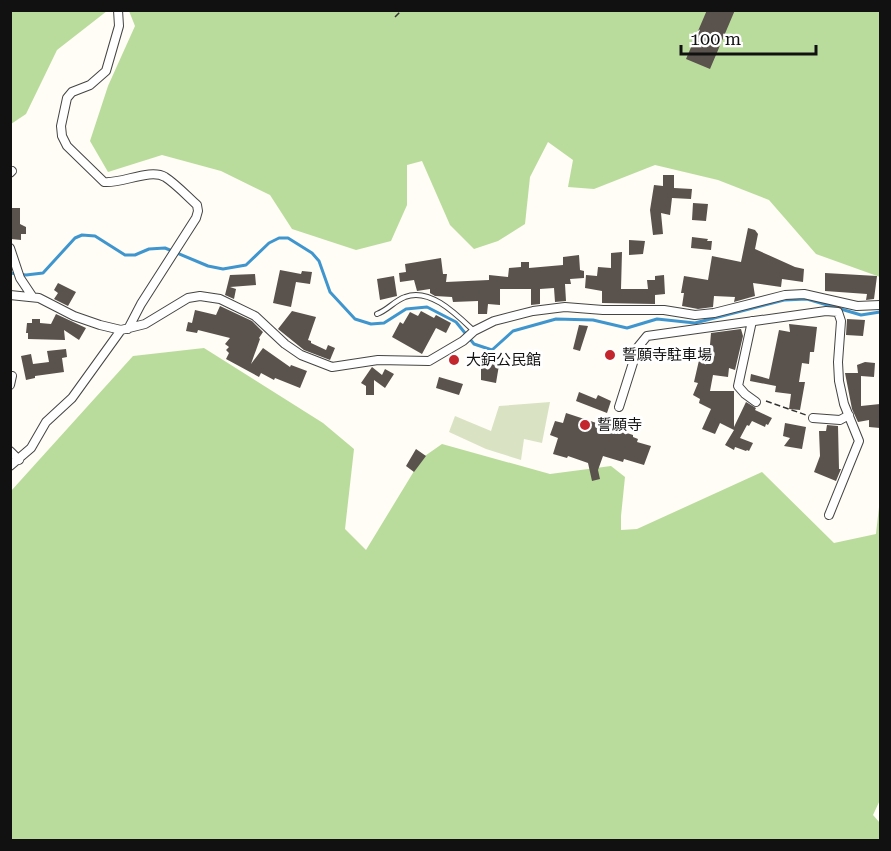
<svg xmlns="http://www.w3.org/2000/svg" width="891" height="851" viewBox="0 0 891 851" font-family="'Roboto Serif','Noto Sans JP',serif">
<style>
.forest{fill:#b9dc9c}
.cemetery{fill:#d9e3c4}
.lines{fill:none;stroke-linecap:round;stroke-linejoin:round}
.stream{stroke:#3f96cf;stroke-width:3}
.building{fill:#5a524d}
.service-casing{stroke:#444;stroke-width:6}
.minor-casing{stroke:#444;stroke-width:10}
.path{stroke:#333;stroke-width:1.5;stroke-dasharray:6 3;stroke-linecap:butt}
.service{stroke:#fff;stroke-width:4}
.minor{stroke:#fff;stroke-width:8}
.poi-dot{fill:#c4262e;stroke:#fff;stroke-width:2}
.labels{text-anchor:middle;dominant-baseline:central;stroke-width:6;stroke-linejoin:round;paint-order:stroke}
.poi-label{font-size:15px;fill:#111;stroke:#fff;text-anchor:start}
</style>
<rect width="100%" height="100%" fill="#fffdf5"/>
<path class="forest" d="M11,10L107,11L57,50L26,114L11,124Z
M129,11H880V277L816,254L769,200L718,180L655,165L594,189L568,187L573,160L548,142L530,177L525,224L498,241L474,249L450,225L422,161L407,165V205L391,241L356,250L292,229L270,195L221,171L162,155L108,172L90,141L108,86L135,26Z
M204,348L323,423L354,449L345,529L366,550L422,458L442,444L550,474L611,466L625,477L621,516V530L637,529L762,472L834,543L876,534L880,498V800L873,815L880,823V840H11V491L133,356Z"/>
<path class="cemetery" d="M550,402L542,443L524,439L521,460L486,449L449,432L455,416L491,431L499,406Z"/>
<g class="lines">
<path class="stream" d="M10,273L26,275L43,273L75,238L82,235L95,236L125,255H135L149,249L165,248L208,266L223,269L246,265L269,243L279,238H288L312,253L319,261L330,292L355,319L371,324L384,323L406,309L427,307L456,322L474,344L492,350L513,331L556,319L593,320L627,328L657,319L695,323L784,300L807,299L861,315L880,312"/>
</g>
<path class="building" d="M707,10H735L710,69L686,59Z
M663,175H674V188L692,189L691,199L672,198L670,215L661,213L663,234L653,235L650,210L654,185L663,186Z
M693,203L708,204L706,221L692,220Z
M10,208H20V224L26,227V234H21V240L11,239L12,221H10Z
M748,228L755,230L758,234L755,249L795,267L804,269L803,282L782,279L781,287L753,283L755,296L734,302L735,297L714,296L713,307L698,309L682,306L684,293H681L684,276L708,280L712,256L741,262Z
M692,237L708,239L707,241H712L711,250L691,248Z
M629,240L645,241L643,254L629,255Z
M622,252L621,289H648L647,280H655V276L664,275L665,294L655,295V304L602,303V291L585,288L586,275L597,276L598,267L611,268V253Z
M579,255L580,270L584,271V278L570,279L571,284H565L566,301L555,302L554,288L540,289V304L531,305V289H500V305L488,304L487,314H478V301L453,302L452,297L435,296L430,293V289L417,291L414,280L400,282L399,273L406,272L405,264L441,258L443,274H447L446,282L489,280V275L508,277L509,268L521,267V262H529V268L563,265V257Z
M280,270L301,274L302,271L312,272L310,284L296,282L291,307L273,303Z
M825,273L877,276L874,299L866,300L867,294L825,291Z
M255,274L256,285L230,287L236,289L234,299L225,295L230,275Z
M394,276L397,296L380,300L377,279Z
M58,283L76,292L68,306L54,299L58,293L54,290Z
M220,306L252,321L263,332L259,338L260,339L251,364L263,348L290,367L291,365L307,371L300,388L275,378L274,380L261,373L259,377L226,359L229,353L226,350L229,347L225,344L230,338L198,330L197,333L186,331L188,322L192,323L195,310L216,315Z
M292,311L316,317L308,340L311,341V343L326,350L328,345L335,348L330,360L304,350L278,329Z
M421,311L434,318L436,315L451,323L446,333L436,328L422,354L392,337L400,322L403,324L410,312L418,316Z
M56,314L86,328L79,340L64,330L65,340L28,339V333H26L27,323H32V319H40V323L51,324Z
M847,319L865,320L863,336L846,335Z
M789,324L817,327L814,352H810L809,364L802,363L799,382H805L800,410L789,409L791,394L775,392L776,386L750,381L751,374L769,379L779,330L790,332Z
M579,325L588,326L580,351L573,349Z
M741,329L743,336L735,370L729,368L728,377L713,375L710,391H734V427L746,402L756,408L755,410L772,418L768,425L766,424L765,427L752,421L749,426L747,425L740,438L753,443L749,451L747,450L746,451L735,447L734,450L725,445L734,430L720,423L715,434L702,429L711,409L699,403L700,399L693,395L698,383L694,382L700,356L709,357L711,333Z
M66,349L67,357L62,358L64,372L35,376V378L26,380L21,356L31,354L33,364L49,362L47,351Z
M491,358L500,359L496,383L481,380V364L483,365L484,361L491,362Z
M865,362L875,363L874,377L861,376V406L880,404V428L869,427V420L858,422L852,409L845,373H858L857,365Z
M372,367L382,375L385,369L394,374L385,388L374,380V395H366V386L361,383Z
M439,377L463,384L459,395L436,388Z
M579,392L596,399L598,395L611,401L607,413L576,401Z
M566,413L633,435V437L638,439L637,442L651,446L644,465L624,459L623,462L603,456L598,470L600,479L592,481L588,463L568,456L567,458L553,454L558,438L550,435L555,421L563,423Z
M785,423L806,427L802,449L784,446L790,438L783,436Z
M827,425L838,426L839,469H841L836,481L814,472L820,456L819,431H826Z
M416,449L426,456L414,472L406,466Z"/>
<g class="lines">
<defs>
<path id="service" d="M377,314C388,310 394,301 405,297C430,287 457,315 474,331"/>
<path id="minor" d="M118,10L119,26L106,71L90,85L72,92L67,98L61,126L62,136L67,146L104,182C122,184 150,168 165,177C176,184 187,196 197,205L198,211L196,218L141,304L128,329
M10,173L12,171
M10,248L20,278L32,296
M10,295L39,298L74,316L100,325L121,330L145,324L188,298L200,296L220,299L255,316L285,344L301,355L332,367L378,360L429,361L463,341L474,331L494,321L533,311L565,307L603,310H664L695,315L714,313L785,295L804,294L857,306L880,305
M752,321L738,386L745,394L756,402
M10,385L12,376
M619,407L638,347L647,336L826,311L838,312L841,321L838,362L839,381L844,404L859,441L829,515
M813,418L840,420L849,415
M10,451L19,460
M10,466L31,448L46,422L72,398L121,330"/>
</defs>
<use href="#service" class="service-casing"/>
<use href="#minor" class="minor-casing"/>
<path class="path" d="M395,17L402,10
M766,401L806,415"/>
<use href="#service" class="service"/>
<use href="#minor" class="minor"/>
</g>
<g class="poi-dot">
<circle cx="610" cy="355" r="6"/>
<circle cx="454" cy="360" r="6"/>
<circle cx="585" cy="425" r="6"/>
</g>
<g class="labels">
<g class="poi-label">
<text x="622" y="355">誓願寺駐車場</text>
<text x="466" y="360">大鈩公民館</text>
<text x="597" y="425">誓願寺</text>
</g>
</g>
<rect width="891" height="851" fill="none" stroke="#111111" stroke-width="24"/>
<path d="M681 45v9h135v-9" fill="none" stroke="#111111" stroke-width="3"/>
<text x="690" y="45" font-size="18" fill="#111111" stroke="#ffffff" stroke-width="4.5" paint-order="stroke">100 m</text>
</svg>
